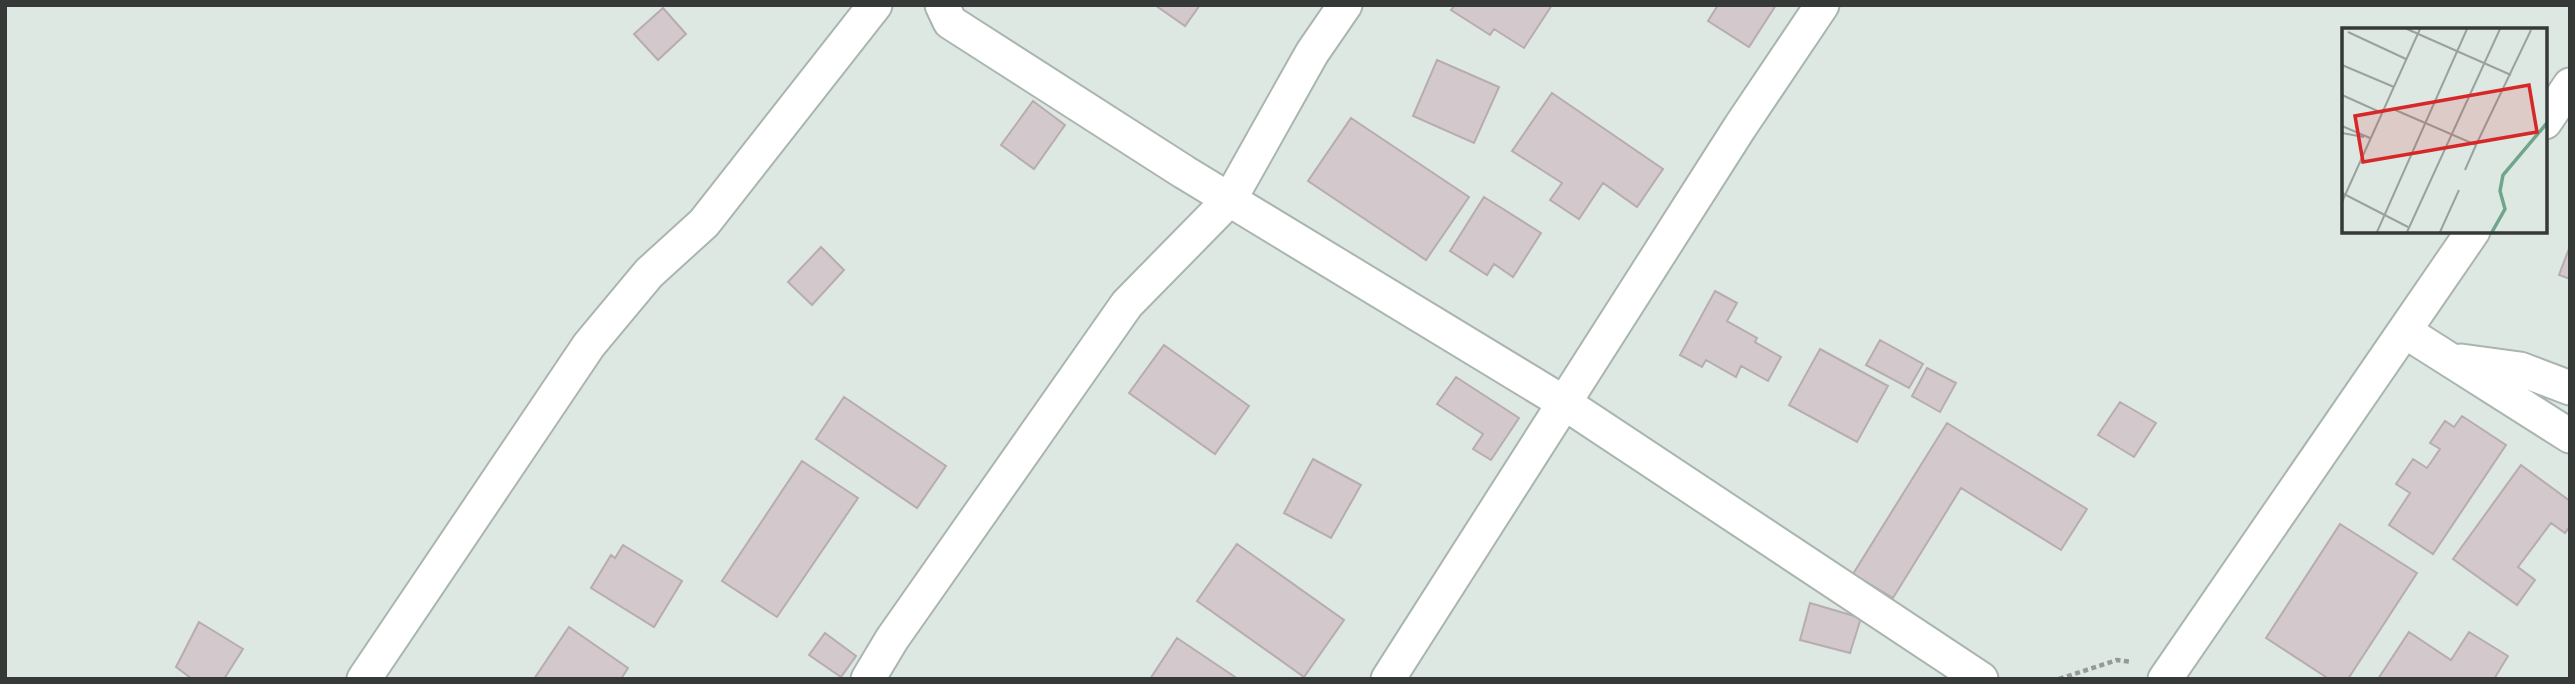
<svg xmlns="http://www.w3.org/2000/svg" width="2575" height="684" viewBox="0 0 2575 684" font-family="'Public Sans',sans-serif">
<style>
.building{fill:#d3c8cc;stroke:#b7acaf;stroke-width:2}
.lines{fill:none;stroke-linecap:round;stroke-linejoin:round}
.street-casing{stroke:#abb5b0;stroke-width:37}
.path{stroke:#939a97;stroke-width:4.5;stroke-dasharray:5 3.5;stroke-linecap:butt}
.street{stroke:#fff;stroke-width:33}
.inset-river{fill:none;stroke:#71a48d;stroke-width:3.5}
.inset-road{fill:none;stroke:#9aa29e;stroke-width:2}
.view{fill:#d62828;fill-opacity:0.15;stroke:#d62828;stroke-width:3.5}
.inset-edge{fill:none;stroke:#353937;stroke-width:3.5}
</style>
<rect width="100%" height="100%" fill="#dee8e3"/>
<path class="building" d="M1155,5H1200L1185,26Z
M1455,5H1552L1524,48L1494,29L1490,35L1451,10Z
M1718,5H1776L1749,47L1708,21Z
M663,8L686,34L658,60L634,34Z
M1437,60L1499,87L1474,143L1413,116Z
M1552,93L1663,169L1637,207L1603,183L1579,219L1550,200L1562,183L1512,151Z
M1033,101L1065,125L1034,169L1001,145Z
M1351,118L1469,197L1426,260L1308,181Z
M1484,197L1541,233L1513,277L1494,264L1487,275L1450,251Z
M2570,246V279L2559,275Z
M821,247L844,270L812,305L788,282Z
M1715,291L1737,303L1727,321L1757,338L1755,342L1781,357L1768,381L1741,366L1736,377L1706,360L1702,367L1680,355Z
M1880,340L1923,364L1909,388L1866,365Z
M1164,345L1249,406L1215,454L1129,393Z
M1820,349L1888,386L1857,442L1789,405Z
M1927,368L1956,383L1940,412L1912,396Z
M1456,377L1519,418L1491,460L1473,449L1483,434L1437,404Z
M844,397L946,466L917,508L816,439Z
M2120,402L2156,423L2134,457L2098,435Z
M2462,416L2506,445L2433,554L2389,525L2410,493L2396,484L2413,459L2427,468L2440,449L2430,443L2445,421L2454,427Z
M1947,423L2087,509L2061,550L1961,488L1893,598L1853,574Z
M1313,459L1361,485L1331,538L1284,513Z
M802,461L858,498L777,617L722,581Z
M2521,465L2570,501V526L2565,533L2551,523L2518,567L2535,580L2517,605L2453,559Z
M2340,524L2417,573L2348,679H2329L2266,638Z
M1237,544L1344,620L1304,677L1197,601Z
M623,545L682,581L654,627L591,588L611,555L615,558Z
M1810,603L1861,618L1850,653L1800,640Z
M199,622L243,649L224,679H192L176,667Z
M569,627L628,668L621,679H534Z
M2409,632L2451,660L2469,632L2508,656L2494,679H2378Z
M825,633L856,656L841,677L809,655Z
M1177,638L1238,679H1150Z"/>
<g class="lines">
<defs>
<path id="street" d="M942,5L950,22L1184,172L1566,404L1981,679
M2545,122L2570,85
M2406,332L2570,436
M2461,361L2520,369L2570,388
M364,679L589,345L649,273L704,223L875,5
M868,679L892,639L1127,304L1230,199L1312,53L1345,5
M1388,679L1740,127L1822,5
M2165,679L2473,231"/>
</defs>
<use href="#street" class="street-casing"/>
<path class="path" d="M2059,679L2117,660L2132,662"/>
<use href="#street" class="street"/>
</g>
<g transform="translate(2342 28)">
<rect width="205" height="205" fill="#dee8e3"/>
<path class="inset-river" d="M150,204L163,181L158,163L161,147L205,95"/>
<path class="inset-road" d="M65,1L169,47M6,4L64,31M0,37L52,59M0,67L40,85M51,81L134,117L189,2M0,98L28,110M0,105L22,109M123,142L134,117M0,165L66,199M0,174L78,1M35,204L125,1M65,204L158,1M98,204L117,162"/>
<path class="view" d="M187,57L195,104L21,134L13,88Z"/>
<rect width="205" height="205" class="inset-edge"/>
</g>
<rect width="2575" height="684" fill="none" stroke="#353937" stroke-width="14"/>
</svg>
